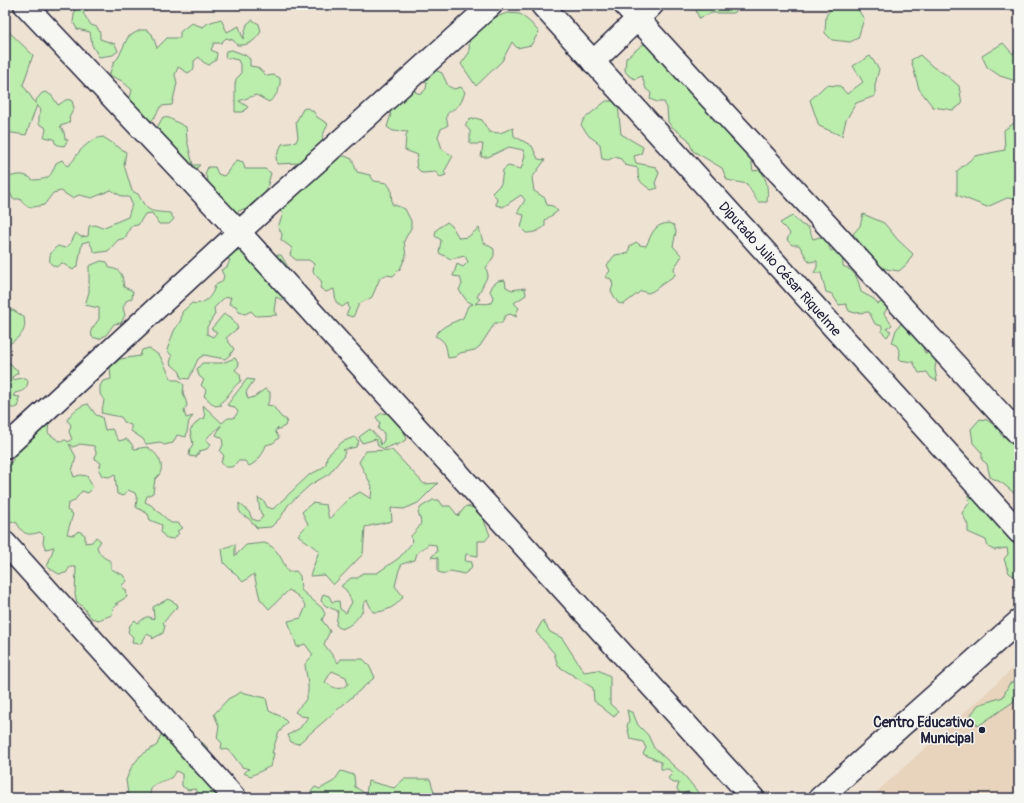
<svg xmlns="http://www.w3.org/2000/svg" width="1024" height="803" viewBox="0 0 1024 803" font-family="Pangolin,sans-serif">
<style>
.built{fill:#e8d4bd}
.green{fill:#bbedac;stroke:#6e8874;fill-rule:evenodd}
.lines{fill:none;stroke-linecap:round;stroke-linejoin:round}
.minor-casing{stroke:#22223b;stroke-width:25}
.tertiary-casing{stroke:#22223b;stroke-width:25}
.minor{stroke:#f6f6f2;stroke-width:22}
.tertiary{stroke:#f6f6f2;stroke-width:22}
.poi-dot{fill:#22223b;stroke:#f6f6f2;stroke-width:1.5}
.labels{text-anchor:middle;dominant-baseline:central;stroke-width:3;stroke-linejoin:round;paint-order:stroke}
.street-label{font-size:14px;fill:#22223b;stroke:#f6f6f2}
.poi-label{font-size:14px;font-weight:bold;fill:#22223b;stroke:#f6f6f2;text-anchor:end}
</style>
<rect width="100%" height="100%" fill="#eee2d3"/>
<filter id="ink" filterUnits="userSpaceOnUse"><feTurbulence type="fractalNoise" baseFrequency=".025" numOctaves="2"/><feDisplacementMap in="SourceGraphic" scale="8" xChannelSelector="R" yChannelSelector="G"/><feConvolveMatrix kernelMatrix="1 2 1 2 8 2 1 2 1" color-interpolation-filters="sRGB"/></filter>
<g filter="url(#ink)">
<path class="built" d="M1019,663V798H870Z"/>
<path class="green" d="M45,5H93L83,13L91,25L97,27L100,33V39L115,44L118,51L113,55L99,57L92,45L90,32L77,29L73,22L75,8C75,8 69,6 68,6C59,6 53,15 45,5Z
M694,5H743L734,13H712L699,18Z
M833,5H855L864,19L858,38L850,42L832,40L825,33L826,16Z
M507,13L520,14L531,23L539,32L531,45L517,48L512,42L502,61L476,86L461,64L469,53L470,27Z
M221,19L227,32L239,26L243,39L247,24L252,20L259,24L261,31C256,41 248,46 237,45L233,40L226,38L221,43H214L211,50L217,53L216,60L209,65L203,62L199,57L194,61V69L188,73L178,67L175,75L177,83L172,105L161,106L154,118L148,124L127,109L132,90L122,81L109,75L114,62L118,58L128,37L140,30H147L152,34L157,48L167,38H180V32L191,23L203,27L208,23Z
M5,28L33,55L23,85L36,104V100L42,93L46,92L52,96L58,105C64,102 66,97 72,101L74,108L69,118L70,121L67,124L60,126L64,132L65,139L68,140L64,146L58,145L55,143L54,139L44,137L46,130L45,127L39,124V116L41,110L37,105L26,135L5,132Z
M648,43L732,132L731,139L751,157L753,171L760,170C768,180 768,190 767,202H758L747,184L727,180L722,168L693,151L688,139L672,127L668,122L667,108L664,102H657L650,99L651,93L646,89L642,76L635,79L629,76L625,71L626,58L642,45Z
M1003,43L1013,54L1019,44V82L1000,76L987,67L982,56Z
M232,50L245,55L250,59V66L257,67L267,76L274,75L280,78C281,88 277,96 269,102L256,95L239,101L248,107L243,112H235V85L236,79L241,74V67L238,60L225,57L226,51Z
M920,55L933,67L945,74L959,86L962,104L953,110L933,107L919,89L911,60Z
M870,56L879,69L875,85V96L856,103L846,120L842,136L819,126L810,100L826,85L840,86L847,94L863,82L853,66Z
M430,68L442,73L448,86L454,89L461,87L465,92C464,95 462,101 460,104C452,113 443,109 448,125L441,129L438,136L442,149L453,156L444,172L446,175L440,177L436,172L422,173L417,168L416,161L418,155L405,150L406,135L408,132L393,131L387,127L391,114L385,110L416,85L415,92L421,94L426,89L427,82L421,78Z
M606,101H613L618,105L621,134L643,147L641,154L634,156L636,163L656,167L659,173L655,183L658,188L651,190C641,182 637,182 638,168L625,165L621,159L615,157L608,160L602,159L600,144L589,136L581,125L584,119Z
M307,108L313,111L317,117L328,124L322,137L324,143L298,163L277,164L276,157L282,144L296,142L298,137L296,122L303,109Z
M163,117L169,118L186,127L187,140L193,165H200L195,170L183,165L185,158L155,131Z
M475,118L482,120L489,132L500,133L513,128L514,136L532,146L538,159L545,160L532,178L534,191L545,198L547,205L553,206L558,211L545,220V226C539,231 534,233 526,233L521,228L524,215L517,213L525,200L521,195L503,207L496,205L497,198L492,193L501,184L503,170L508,166L521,169L525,156L523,150L509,147L488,157H481L483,144H470V131L465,125L469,120Z
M1014,123L1019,129V211L1016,199L1007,198L987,207L957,195V171L975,156L1005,150L1004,130Z
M103,137L126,152L124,165L132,191L138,194C148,213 149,211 170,213L174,219L169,224H159L152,213L145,214L138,225L131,226L125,238L118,240L108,251L95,253L89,241L82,243L78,265L73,270L62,263L56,267L50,263C49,254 51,251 58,246L65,248L70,244L76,233L81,237L88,236L89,226L95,225L102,228L128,217L132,204L129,197H123L111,190L92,198L79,195L72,198L61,191L53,193L44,205C33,207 27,210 20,199H13L7,186H5V178C16,175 24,172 33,180C49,179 50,178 56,163L62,160L67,166C75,161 74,157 80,151C86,144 94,138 103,137Z
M345,156L352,159L357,172L370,175L374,181L387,183L391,189L392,204L405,209L411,221V228L404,241L406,256L400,269L393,276L386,275L380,278L372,297L359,304L353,317L346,315L349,309L348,303L342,307L336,302L334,289L326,292L320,288L322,282L313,272L314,264L309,260H296L290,255L292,248L281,240L282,234L278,227L283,214L278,209L318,176L326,157Z
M237,160L243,162L245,169H265L271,173L263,203L256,214L243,209L237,212H230L205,186L208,180L205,174L208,167H215L218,174L224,176Z
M863,214L884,223L898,240L913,254L907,264L899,271C895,270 890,270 886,269C871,263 863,246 853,234L860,226Z
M792,216L802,225L808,227L813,239L820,237L826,239L831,251L837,248L842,252L843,266C856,271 858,279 861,292L874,299L878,304L884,301L887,308L884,314L892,325L886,329L891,331L887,337L882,332V326L875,324L869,312L855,313L849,311L846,304L839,305L832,294L826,292L821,273H814L817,267V261L809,262L799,245H792L787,240L790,233L780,223Z
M447,222L452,226L459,238L468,237L479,228L483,242L494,249V256L486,268L488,275L477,297L480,299L475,304C481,302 484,305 491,303L493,297L490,291L493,285L498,281L505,280L506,287L512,290L525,288L526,295L514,303L519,308L515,315L517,317L510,314L505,316L502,323H495L480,346L475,350L460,353L455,357L448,358C446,347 447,341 435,336C441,326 452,323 463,318L468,306L473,304L467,301L459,290L462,284L460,277L453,276L457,264L463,267L468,262L465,256L451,259L439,253L441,240L435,236L436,230Z
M668,223L674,225L676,232L673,246L682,256L674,268L675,275L653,291L648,293L641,291L624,304L618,303L611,291L613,285L611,279L605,277L610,271L607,265L615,255L628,253L630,246L636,242L640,245L646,246C652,234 653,225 668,223Z
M233,246L237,251C252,249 266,256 281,255L288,267L287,274L289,298L282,300L276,297L274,311L277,315L256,316L251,311L245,314L239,312L236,306L229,304L231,297L224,298L214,308L215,314L207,327V334L213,337L217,332L211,329L224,314L231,317L238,328L226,338L234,349L230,355L225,359L204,355L198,359L189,379L181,378L180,372L170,363L172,356L167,350L174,331L181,320L182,312L192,303C204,306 213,296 215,285L222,282L224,276L221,270L227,267L230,260L224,258Z
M101,261L107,262L110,268C123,270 122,276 124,287L133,291L132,298L126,301L123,308L125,315L121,323L114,324L106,335L99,339L92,337L91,330L99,319V308L85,305L89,292V266Z
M5,310H13L24,317C26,328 24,333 16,339C12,342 9,345 5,346Z
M904,320L915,326L925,353L931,352L937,356L935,369L937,381L931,378L927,372L919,373L913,362L899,360L900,353L897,346L892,343L896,330Z
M149,348L160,356L172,380H179L184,385L183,392L187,405L184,411L186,418L193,416L189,421L186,437L177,435L173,443L164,445L160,442L146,444L143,439L131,431V425L125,423L121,417L101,413L103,406L104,400L100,394V386L103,381L111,379L110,367L120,359L140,356L142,350Z
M235,358L239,365L235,370L240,374L241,381C232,387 229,397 220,403L222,405L215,406L204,396L206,390L201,385L204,380L199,376L197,369L202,363H222Z
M5,363H10L14,369H17L18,373L12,377L13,380L22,378H26L28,381C27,390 23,391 15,393L13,396L20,397L18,400L19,404L18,407C13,409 9,408 5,404Z
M247,379L254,380L246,392L248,399L254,397L265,389L270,392V399L267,405L273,406L281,417L287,420L285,426L277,430L278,427L275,431L279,438L273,443L266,445C263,454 258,462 249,466L245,461H238L232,467H225L221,462L224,456L220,451L223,445L222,438L216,435L221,425C216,431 210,433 206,440L211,444L207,449L200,451L196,457L189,456L190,449L193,444L190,430L199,420L205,418L203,405L222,423L228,418H234L238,412L234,407L227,405Z
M88,404L96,415L102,417L105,430L112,429L119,441L126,439L131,443L134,449L147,447C159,454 168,469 155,479L153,493L147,496L145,502L151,505L171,523H178L183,528L177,531L179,533L174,539L166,538L161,532L162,525L150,520L148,514L136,507L137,499L135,493L128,490L123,496L117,494L115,474L109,477L102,476L99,470L101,463L95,459L96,452L94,446L80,444L73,447L69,444L76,457L72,471L74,477L80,475L87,476L93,488L88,493L82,491L74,501L68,504L67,510L73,514L67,534L73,535L79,531L85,535V543L92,542L96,537L101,541L97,547C100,555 103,558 111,561V569L123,575L127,581L121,586L126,590L127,597L115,604H119L113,608L112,615L98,620L91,618L83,607L77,602L75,595L76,567H70L66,573L59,574L47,567L54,547L46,549L43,543L44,536L40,532C28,536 23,535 17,523L10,521L8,508L5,509V461L11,463L20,443L49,419L48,433L59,441L66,440L68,442L72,439L69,432L71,425L67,420C72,412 79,406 88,404Z
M382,413L395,415L399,420L407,439L396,446V444L384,449L378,446L376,439L362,443L359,437L370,429L379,439L381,445L384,440V433L378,429L380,423L376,417Z
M980,419L987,420L998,428L1001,435L1018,445L1019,449V494L1013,492L1002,483L990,477L987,464L982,460V453L973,443L971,429Z
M354,437L359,441L356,447L343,450L345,451L343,457L329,474L310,485L288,505L281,517L271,527L257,528L248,518L242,515L239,510V503L249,512L252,519L258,521L263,517L260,511L258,498L264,501L267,507L273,509L309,475L321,469L326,464L327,456L342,442Z
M392,450L424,484L438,483L418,503L404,509L391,508L392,521L365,527L363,554L333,585L324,575L310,576L319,551L298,535L308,524L302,512L312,503L326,505L329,519L348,499L360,492L371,499L372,486L359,462L366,451Z
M971,489L1019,527V575L1014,576L1009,573L1004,559L1008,554L1007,548L994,550L988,547L986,540L968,532V525L962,513L970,502L968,496Z
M433,500H439L443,506H450L458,516L466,506L479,509L490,535L485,541H478V556L466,554L465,561L472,562L471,569L464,574L451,571L445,574L438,572V558L431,557L437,552L436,545L429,544L417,553L415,560L402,564L399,570L395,586L403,596C398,606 384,613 373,612L367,600L363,605V610C357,619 352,626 341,629L336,625L338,611L326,606L321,601L323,594L329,596L332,602L339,601L340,609L346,613L352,602L346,590L341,586L351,578H358L362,573H377L399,558L412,543L411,536C419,527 424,525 418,513L421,507Z
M264,543C277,546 282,560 288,572L296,571L300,576L301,590L322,608L325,614L322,620L330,631L324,644L338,663L341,659H363L368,664L375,677L298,744L291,742L288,735L300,728L308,717L301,716L295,712C298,707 301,706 304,702C312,692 306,677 305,664L313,655L305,644L297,647L288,621L301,618L306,606L298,596L289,590L269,609L260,599L254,574L243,582L224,563L222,549L235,544V556L246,545ZM332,671L346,677L348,684C338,692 335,688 325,682Z
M168,599L177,604L178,607C172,610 168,618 163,623L165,626L163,633L152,639L153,637L147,634L142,642L139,644L132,643L133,637L128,632L130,625L135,620L138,623L146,617H150L152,620L154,618L153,607Z
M543,620L550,632L562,638L584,672L598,670L610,676V704L618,711L614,717L594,701L593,688L558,666L554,653L536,632Z
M1019,679V692L1013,702L978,726L971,715L978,705L1003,697L1009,684Z
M241,692L266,698L269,711L282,717L287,722L278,734L272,753H274L271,766L251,776L243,773L249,769L242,767L229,750L221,749L222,743L217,738L219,726L214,714L228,699Z
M627,710L633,713L638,725L648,735L654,748L684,775L697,791L699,798H695L694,794L688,792L681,795L677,789L679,783H672L668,778L673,773L668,769H661V762L643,754L646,748L643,742L630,739L627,726L629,720Z
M162,732L181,745L202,742L207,747L229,798H200V794L195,789L188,790L182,786V774L176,771C175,772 172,777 172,777C162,784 149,780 150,798H122L128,794L126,780L131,768L140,756L157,745Z
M341,771L354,775L355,787L366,794L368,781L394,788L404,779H430L436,798H306L315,787L320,789L334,781Z"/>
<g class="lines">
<defs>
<path id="minor" d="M25,5L239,232L753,798
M593,62L652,5
M5,448L239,232L491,5
M5,543L235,798
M820,798L1019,621"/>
<path id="tertiary" d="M542,5L1019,532
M625,5L1019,434"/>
</defs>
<use href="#minor" class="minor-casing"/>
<use href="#tertiary" class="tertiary-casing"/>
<use href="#minor" class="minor"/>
<use href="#tertiary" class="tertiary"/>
</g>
</g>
<circle class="poi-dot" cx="982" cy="730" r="4"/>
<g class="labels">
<g class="street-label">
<text transform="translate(780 269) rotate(48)">Diputado Julio César Riquelme</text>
</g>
<g class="poi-label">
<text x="974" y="722">Centro Educativo<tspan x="974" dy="16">Municipal</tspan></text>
</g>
</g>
<rect width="1024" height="803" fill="none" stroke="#f6f6f2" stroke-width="20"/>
<rect x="10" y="10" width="1004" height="783" fill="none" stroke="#22223b" stroke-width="1.5" filter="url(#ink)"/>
</svg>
